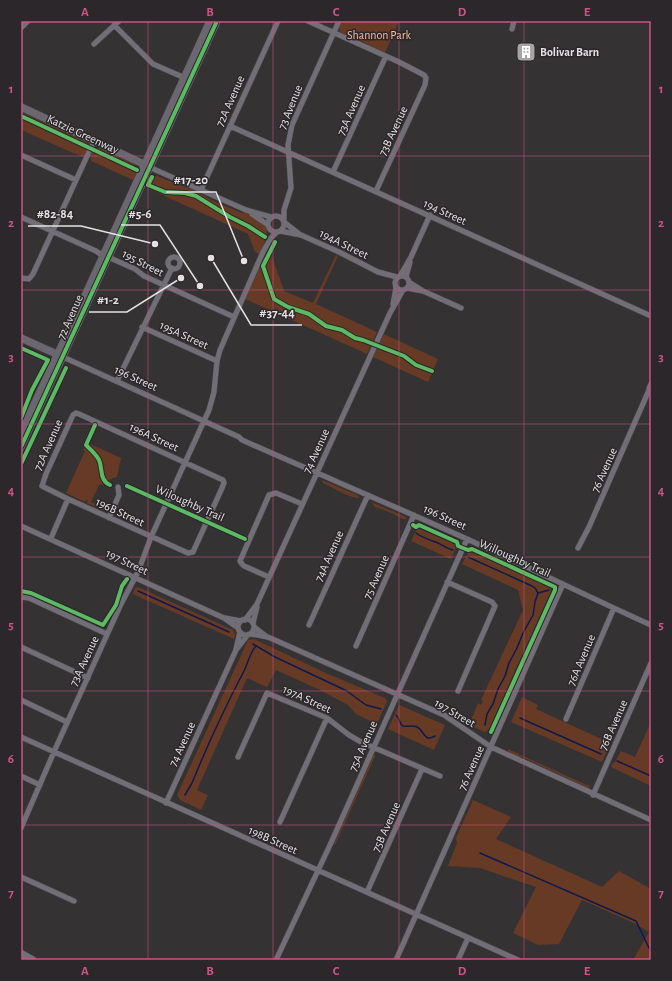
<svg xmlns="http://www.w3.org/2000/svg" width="672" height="981" viewBox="0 0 672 981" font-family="'Alegreya Sans',sans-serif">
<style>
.green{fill:#673a25}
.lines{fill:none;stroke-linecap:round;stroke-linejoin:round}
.stream{stroke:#0d1a4d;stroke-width:1.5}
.street-casing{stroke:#504f50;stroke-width:6}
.secondary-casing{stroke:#504f50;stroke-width:8}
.primary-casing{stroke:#504f50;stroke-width:9}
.street{stroke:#716e77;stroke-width:5}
.secondary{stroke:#6b6770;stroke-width:7}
.primary{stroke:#736e78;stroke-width:8}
.cycleway-casing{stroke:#2b272a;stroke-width:6}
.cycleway{stroke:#5cba63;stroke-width:4}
.grid{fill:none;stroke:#cc5484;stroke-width:1;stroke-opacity:0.55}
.labels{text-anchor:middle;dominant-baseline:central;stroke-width:3;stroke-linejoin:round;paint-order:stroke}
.park-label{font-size:12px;fill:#fbbda2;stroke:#2b272a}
.poi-label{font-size:12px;font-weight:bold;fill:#e4e1e3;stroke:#2b272a;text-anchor:start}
.street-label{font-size:12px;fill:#e4e1e3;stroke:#2b272a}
.leader{fill:none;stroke:#e4e1e3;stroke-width:1.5}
.callout-dot{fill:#e4e1e3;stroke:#2b272a;stroke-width:1.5}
.callout-label{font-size:13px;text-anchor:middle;font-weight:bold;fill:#e4e1e3;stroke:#2b272a;stroke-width:3;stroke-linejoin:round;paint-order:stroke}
.neatline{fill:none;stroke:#cc5484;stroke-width:1.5}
.grid-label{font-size:13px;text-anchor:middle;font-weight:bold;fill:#cc5484}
</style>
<rect width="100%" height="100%" fill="#353234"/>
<path class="green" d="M343,21H399L385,53L349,35L341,34L339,28L341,23Z
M21,112L87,142L89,147L84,157L73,153L21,130Z
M96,148H100L134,164C139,169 136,174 133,180L91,161V155Z
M153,176H157C166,180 206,194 211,200L242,213L245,212C269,226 271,226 261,252L259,254L255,252L248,234L145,187L149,179Z
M265,253L272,256L284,291L313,303L336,255L338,256L316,304L377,332L367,354L245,299L264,258Z
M384,334L438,359L428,382L373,357Z
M88,443L121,458L117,477L110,479L107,484L108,486L103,484L99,485L91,502L107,510L105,511L87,503L88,501L86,500L85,502L66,493L85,451L83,450L88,445Z
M322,480L357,495L360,498C351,499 332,487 323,483Z
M371,502L404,516L407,519H403L389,512L375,507Z
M417,528L457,545L451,559L411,541Z
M469,551L550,586L551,591L489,729L485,732L469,725L478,703L481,705L483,701L481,700L523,610L518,590L462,564Z
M138,587L233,630L235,634L234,639L133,594L135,588Z
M254,639L328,674L385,698L387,701L377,724L356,714L348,705L320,690L276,670L267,687L247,678L197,790L208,795L201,810L180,800L177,795L248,640Z
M522,697L538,705L536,709L610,743L602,762L511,722Z
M399,705L445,725L434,750L388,729Z
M651,722V786L611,767L613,763L615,762L621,751L635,757Z
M508,749L519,754L520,756L521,755L589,786L590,789L522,757L516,756L508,752Z
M374,754L375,756L335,845L334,844Z
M473,800L511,817L496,839L602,887L619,871L651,889V960H633L649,932L634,923L582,900L559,944L538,945L513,933L536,887L480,868L448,866L457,843L456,838Z"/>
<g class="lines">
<path class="stream" d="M416,533C423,538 430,540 438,543C443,545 447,549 453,550
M468,557L532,586L535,588L538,593L535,602L533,615L523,633L517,648L509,663L505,676L498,689L493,704L487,714L485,725
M138,591L229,632
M538,593L549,590
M253,644L275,657L347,691L366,705L381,709
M396,715C400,718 399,724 403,726C407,727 413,725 417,727C424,730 424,743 435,736
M520,718L601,754
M617,761L651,776
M185,795L192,783C208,744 225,707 244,671C248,663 250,652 256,646
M480,853L636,921L651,952"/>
<defs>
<path id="street" d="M308,21L399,62L424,75L426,78L425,85L376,191
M114,25L153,64L185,78
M21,28L28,21
M512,29L514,21
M94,44L119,21
M230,126L651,316
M21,155L76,180
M149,167L246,210L271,217
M333,172L386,56
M201,190L278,21
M252,214L268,225
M268 224a8 8 0 1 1 16 0a8 8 0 1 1-16 0Z
M21,217L96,251L103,256
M284,221V210L291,188L288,145L292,125L339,21
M284,222L298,233
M280,231L301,235L339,252L378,272L397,277
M108,257L135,269L144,276L234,317
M168 263a6 6 0 1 1 12 0a6 6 0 1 1-12 0Z
M395 283a7 7 0 1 1 14 0a7 7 0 1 1-14 0Z
M400,276L411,257L430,215
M406,277L410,262
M21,278L29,279L33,274L94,141
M409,282L423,291L461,308
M407,288L423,291
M393,304L396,288
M142,327L217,361
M63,357L239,437L242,440C316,473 392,505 467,539C528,567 589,597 651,625
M117,381L172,268
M651,384L649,388L651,392
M76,413L79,414L223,480L224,483L222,488L193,552L188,553L68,499L42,486L46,474L73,415Z
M109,518L119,495L118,487
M21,526L224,618L238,628
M51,538L68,499
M578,548L589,527L649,390
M269,577L244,566L242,564L240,561L269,495L276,493L302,504
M447,582L492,602L495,606L458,691
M21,597L29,598L107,634
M225,618L241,621
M238 627a8 8 0 1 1 16 0a8 8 0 1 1-16 0Z
M245,620L257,604L390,313L403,290
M253,623L257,607
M309,625L368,495
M254,627L267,637
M251,634L268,637L444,715L491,747L651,820
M356,646L414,515
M21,647L88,678
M236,649L240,632
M21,700L67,722
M566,719L614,608
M21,737L518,960
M238,757L267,693L327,718L349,735L361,742L440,776
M21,776L40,785
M593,795L651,663
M166,803L236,650L247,636
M280,822L327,718
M21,828L57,745L121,604L138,572L151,537L209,410L214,392L217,361L220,350L263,252L271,238L277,232
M21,877L74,901
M367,892L422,769
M276,960L330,845L467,539
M396,960L563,584
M458,960L468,938"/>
<path id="secondary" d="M21,107L148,166
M21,338L61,356
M21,432L78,311L210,21
M21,447L217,21"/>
<path id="primary" d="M21,954L32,960"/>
</defs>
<use href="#street" class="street-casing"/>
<use href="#secondary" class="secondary-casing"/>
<use href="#primary" class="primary-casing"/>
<use href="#street" class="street"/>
<use href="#secondary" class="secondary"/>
<use href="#primary" class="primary"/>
<defs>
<path id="cycleway" d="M21,116L137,170
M152,177L148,185L165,192L185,193L196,196L230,217L248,226L265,237
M275,242L263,266L274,299L288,307L309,314L326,326L342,330L355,338L363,340L404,356L416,365L432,371
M21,348L48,360L32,390L21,418
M95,425L86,445C91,450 96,454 99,460C103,469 99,480 110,485
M21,447L217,21
M21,464L66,368
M127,486L245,539
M413,525L416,527L419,525L457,542L458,546L468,550L472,549L555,587V590L491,732
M21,591L31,593L103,625L116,605L122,586L127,579"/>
</defs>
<use href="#cycleway" class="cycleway-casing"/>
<use href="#cycleway" class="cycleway"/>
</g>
<path class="grid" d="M148,21V960M273,21V960M399,21V960M524,21V960M21,156H651M21,290H651M21,424H651M21,557H651M21,691H651M21,825H651"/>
<defs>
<symbol id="building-square" viewBox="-11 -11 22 22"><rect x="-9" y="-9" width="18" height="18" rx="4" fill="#a7a4a6" stroke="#2b272a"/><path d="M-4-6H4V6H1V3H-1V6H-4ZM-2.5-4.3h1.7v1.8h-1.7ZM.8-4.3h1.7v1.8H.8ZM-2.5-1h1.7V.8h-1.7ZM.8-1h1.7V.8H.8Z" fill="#fff"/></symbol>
</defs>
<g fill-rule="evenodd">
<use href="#building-square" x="515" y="41" width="22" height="22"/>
</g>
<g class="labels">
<g class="park-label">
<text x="379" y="35">Shannon Park</text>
</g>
<g class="poi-label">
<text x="540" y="52">Bolivar Barn</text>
</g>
<g class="street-label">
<text transform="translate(230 101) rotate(-66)">72A Avenue</text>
<text transform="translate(290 107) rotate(-68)">73 Avenue</text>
<text transform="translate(351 110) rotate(-66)">73A Avenue</text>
<text transform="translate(393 131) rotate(-65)">73B Avenue</text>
<text transform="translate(83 134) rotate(25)">Katzie Greenway</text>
<text transform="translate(445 212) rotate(24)">194 Street</text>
<text transform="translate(344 244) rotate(26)">194A Street</text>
<text transform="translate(143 263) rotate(27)">195 Street</text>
<text transform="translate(70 317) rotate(-66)">72 Avenue</text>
<text transform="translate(184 335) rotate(24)">195A Street</text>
<text transform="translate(136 378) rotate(24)">196 Street</text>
<text transform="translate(154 437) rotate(25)">196A Street</text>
<text transform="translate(48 445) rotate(-66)">72A Avenue</text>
<text transform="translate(316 451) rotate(-65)">74 Avenue</text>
<text transform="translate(604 470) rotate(-66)">76 Avenue</text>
<text transform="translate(190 503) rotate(24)">Wiloughby Trail</text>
<text transform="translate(120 512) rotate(25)">196B Street</text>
<text transform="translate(445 517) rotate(24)">196 Street</text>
<text transform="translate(329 556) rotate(-66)">74A Avenue</text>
<text transform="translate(515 558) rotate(24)">Willoughby Trail</text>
<text transform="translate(127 562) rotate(25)">197 Street</text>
<text transform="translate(376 577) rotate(-66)">75 Avenue</text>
<text transform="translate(581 660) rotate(-67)">76A Avenue</text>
<text transform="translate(84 661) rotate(-65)">73A Avenue</text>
<text transform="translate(307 699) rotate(24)">197A Street</text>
<text transform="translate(455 713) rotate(30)">197 Street</text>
<text transform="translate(613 725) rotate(-66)">76B Avenue</text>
<text transform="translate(182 744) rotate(-65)">74 Avenue</text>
<text transform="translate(363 746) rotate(-66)">75A Avenue</text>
<text transform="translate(471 768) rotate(-66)">76 Avenue</text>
<text transform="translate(386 827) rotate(-66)">75B Avenue</text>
<text transform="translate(273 840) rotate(24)">198B Street</text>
</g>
</g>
<path class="leader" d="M244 261L216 192H166M200 286L160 225H121M155 244L81 226H28M181 278L127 312H89M211 258L251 325H302"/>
<g class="callout-dot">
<circle cx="244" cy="261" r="4"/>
<circle cx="200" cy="286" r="4"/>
<circle cx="155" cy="244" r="4"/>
<circle cx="181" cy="278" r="4"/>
<circle cx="211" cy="258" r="4"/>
</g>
<g class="callout-label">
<text x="191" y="184">#17-20</text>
<text x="140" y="218">#5-6</text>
<text x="55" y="218">#82-84</text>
<text x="108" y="304">#1-2</text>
<text x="277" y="317">#37-44</text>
</g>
<rect width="672" height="981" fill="none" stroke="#2b272a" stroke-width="44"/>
<rect x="22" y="22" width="628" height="937" class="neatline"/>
<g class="grid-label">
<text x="85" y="16">A</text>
<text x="210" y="16">B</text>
<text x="336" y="16">C</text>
<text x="462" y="16">D</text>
<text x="587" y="16">E</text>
<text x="11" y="93">1</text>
<text x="661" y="93">1</text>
<text x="11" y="227">2</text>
<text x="661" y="227">2</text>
<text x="11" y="361">3</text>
<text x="661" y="361">3</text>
<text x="11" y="495">4</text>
<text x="661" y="495">4</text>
<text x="11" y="629">5</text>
<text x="661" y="629">5</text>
<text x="11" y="763">6</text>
<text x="661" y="763">6</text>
<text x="11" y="897">7</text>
<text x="661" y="897">7</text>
<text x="85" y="975">A</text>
<text x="210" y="975">B</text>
<text x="336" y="975">C</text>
<text x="462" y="975">D</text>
<text x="587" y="975">E</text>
</g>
</svg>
